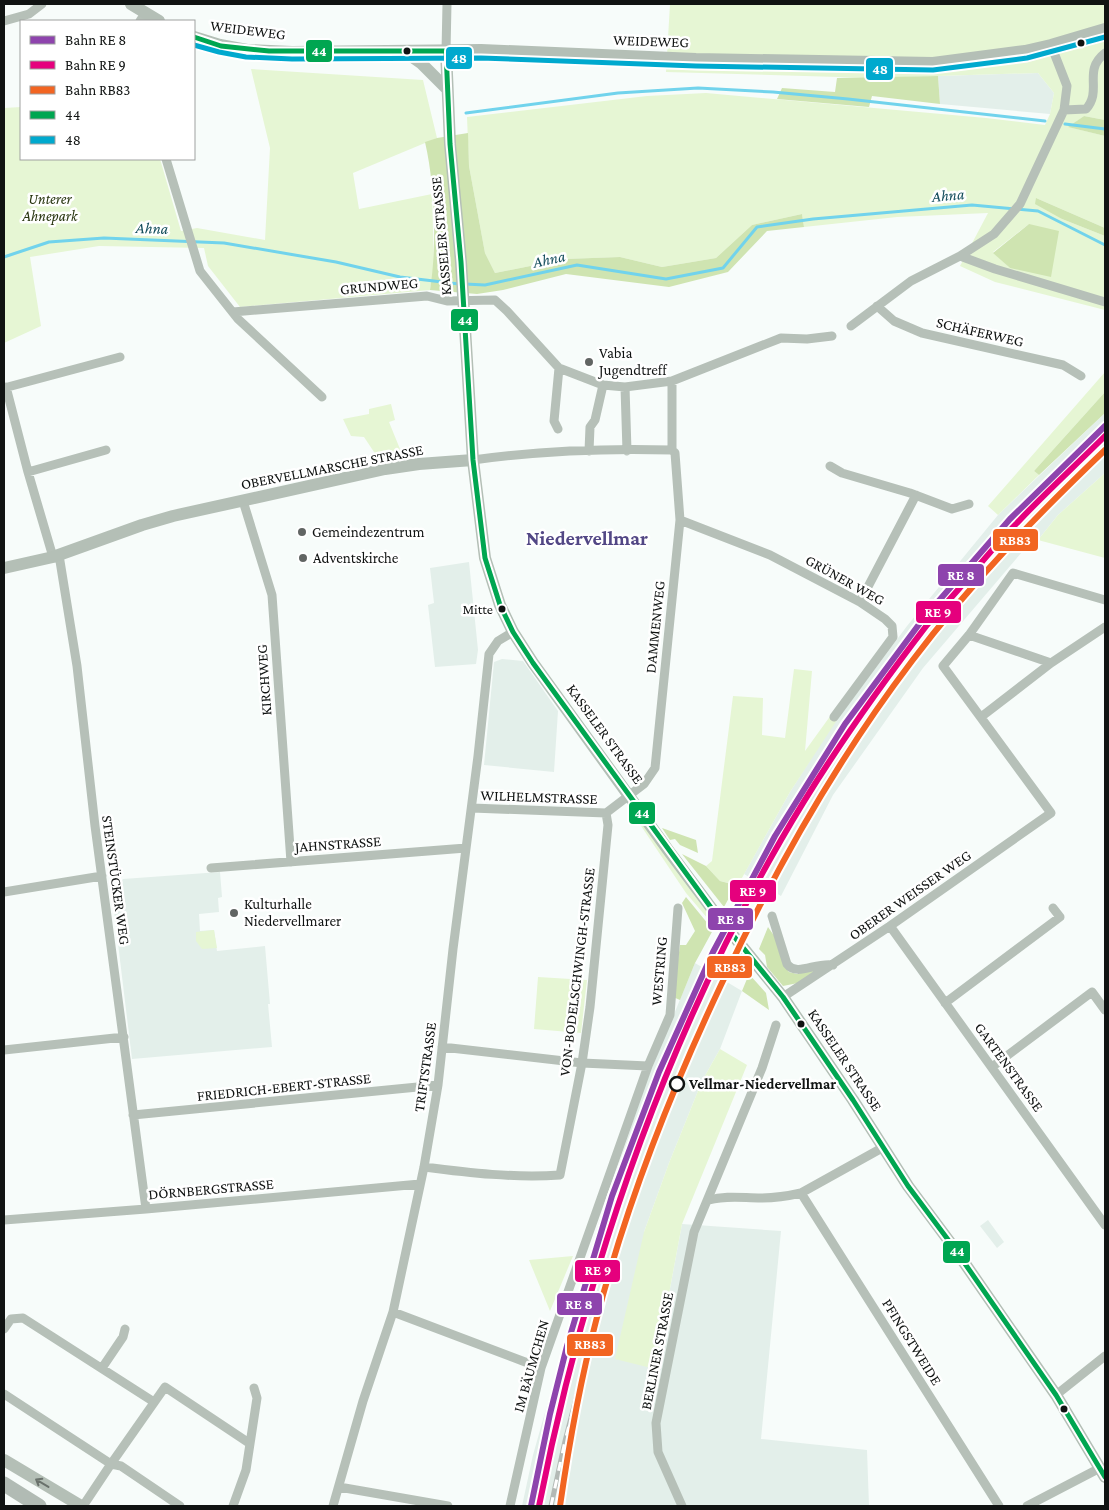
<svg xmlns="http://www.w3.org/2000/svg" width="1109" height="1510" viewBox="0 0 1109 1510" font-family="'Crimson Pro',serif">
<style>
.built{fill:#e3efea}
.green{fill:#e6f6d4;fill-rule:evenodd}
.forest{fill:#cfe4b1}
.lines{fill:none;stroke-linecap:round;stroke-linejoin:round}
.stream{stroke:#71d3ec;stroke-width:3}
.street{stroke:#b6c0b8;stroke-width:9}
.secondary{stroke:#b4bfb6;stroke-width:12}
.highway{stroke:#b1bbb4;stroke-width:15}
.rail-casing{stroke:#b3b9b5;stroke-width:5}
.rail{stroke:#fff;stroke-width:3;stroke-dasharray:9;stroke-linecap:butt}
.bus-1-casing{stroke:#fff;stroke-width:9}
.bus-2-casing{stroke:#fff;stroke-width:9}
.bus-1{stroke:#00a651;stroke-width:5}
.bus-2{stroke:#00a9ce;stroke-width:5}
.rail-1-casing{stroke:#fff;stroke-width:10}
.rail-2-casing{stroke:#fff;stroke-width:10}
.rail-3-casing{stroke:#fff;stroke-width:10}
.rail-1{stroke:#8e44ad;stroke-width:6}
.rail-2{stroke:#e5007d;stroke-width:6}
.rail-3{stroke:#f26522;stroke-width:6}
.oneway{stroke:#6a726c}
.bus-dot{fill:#101312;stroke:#fff;stroke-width:2}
.poi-dot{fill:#616563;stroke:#fff;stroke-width:2}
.stop-dot{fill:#fff;stroke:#101312;stroke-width:2.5}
.labels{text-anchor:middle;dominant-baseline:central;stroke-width:5;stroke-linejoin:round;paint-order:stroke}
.bus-label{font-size:14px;fill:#101312;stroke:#fff;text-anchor:end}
.street-label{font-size:15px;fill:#101312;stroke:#fff}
.park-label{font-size:15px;font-style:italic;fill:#27340e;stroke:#fff}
.poi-label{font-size:15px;fill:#101312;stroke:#fff;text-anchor:start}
.stop-label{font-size:15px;font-weight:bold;fill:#101312;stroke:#fff;text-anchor:start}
.water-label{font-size:16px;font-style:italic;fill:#144d5c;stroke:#fff}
.district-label{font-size:20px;font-weight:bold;fill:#524785;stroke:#fff}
.line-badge{stroke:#fff;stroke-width:2}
.badge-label{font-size:14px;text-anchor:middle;font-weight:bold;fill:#fff}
</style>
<rect width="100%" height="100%" fill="#f7fcfa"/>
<path class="built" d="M1038,73L1054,93L1050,114L940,104L938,76Z
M1105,413V473L1058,515L1038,540L1034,538L923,668L833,795L781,896L744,874L790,792L830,729L907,626L998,515Z
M469,562L478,650L476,664L435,667L428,605L434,603L430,568Z
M502,659L523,661L558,711L554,772L484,765L494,662Z
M220,872L222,897L218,898L219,912L199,914L200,931L214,930L217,951L265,946L270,1004H268L272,1047L132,1059L112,894L123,879Z
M695,963L742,991L720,1049L702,1081L669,1163L644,1232L655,1369L682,1224L781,1231L761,1439L867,1450L869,1506H522L533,1455L599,1222L647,1080Z
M988,1220L1004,1242L997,1248L980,1226Z"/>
<path class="green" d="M670,4H1105V120L1084,116L1069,127L1105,136V228L1036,198L1062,219L1105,236V310L995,282L960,266L988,213L897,217L804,227L802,214L752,225L716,258L662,267L620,257L565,259L495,273L485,253L469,166L467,117L647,96L706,93L986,118L1045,125L1050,114L1054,93L1038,73L872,78L666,72ZM1029,224L1010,268L993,252Z
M251,69L423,80L437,138L353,173L359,209L432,194L434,267L430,290L240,307L208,266L204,248L99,246L30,257L41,326L4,343V108L21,107V159H160L181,231L197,228L265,240L270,148Z
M1105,372V392L1034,471L1039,475L998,515L988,506Z
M391,404L395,420L389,422L400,449L407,447L410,455L391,459L382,464L364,437L351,436L343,419L369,414V409Z
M1105,473V558L1038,540L1058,515Z
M794,669L812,671L805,751L831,715L837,720L790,792L738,885L720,881L706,866L712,861L733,696L763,698L762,735L785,738Z
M627,805H630L716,922L714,926L686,893Z
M214,930L217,948L202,949L196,941V932Z
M538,977L587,980L581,1033L534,1029Z
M720,1049L747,1065L682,1224L655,1369L615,1359L644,1232L669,1163L702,1081Z
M573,1256L550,1311L529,1260Z"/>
<path class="forest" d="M938,76L940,104L872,96L869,107L777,99L782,88L835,92L837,78Z
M1084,116L1105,120V136L1068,127Z
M468,133L469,166L485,253L495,273L565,259L620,257L662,267L716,258L752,225L802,214L804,227L767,231L728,272L669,287L566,274L503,290L477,294L430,290C437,247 435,185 425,142L437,138Z
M1036,198L1105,228V236L1062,219L1035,204Z
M1029,224L1059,231L1051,277L1010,268L993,253Z
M1105,392V413L1039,475L1034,471Z
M662,828L696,840L698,853L680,845L675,839L670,840Z
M682,854L706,866L720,881L736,885L724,907Z
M686,897L713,930L695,963L680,1000L673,997L680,945H686L695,931L682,903Z
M768,927L775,937L784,965L789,972L797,974L823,966L798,983L783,986L767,967L765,955L759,949Z
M749,974L766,993L769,1010L742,991Z"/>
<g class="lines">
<path class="stream" d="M466,113L618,93L698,88L773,92L848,99L1045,121
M1065,124L1105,129
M4,257L49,242L104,238L224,243L336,262L400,277L459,284
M465,284L485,285L577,265L666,279L723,268L757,227L813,219L972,205L1038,211L1105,245"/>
<path class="street" d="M4,21L29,14L42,4
M140,21L146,12
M446,51L447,4
M1064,110L1086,109C1103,90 1082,71 1105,53
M166,159L200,271L238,319L322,397
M960,256L995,269L1105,302
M877,306L894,321L922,333L1063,365L1081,376
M233,312L427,296L447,301L495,300L507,311L559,368L603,385L625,387L672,381L781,338L807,339L832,336
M851,326L911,281L960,256L994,234L1020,204L1064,110L1067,86L1051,45
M672,381V450
M6,387L28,472L53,557
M625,387L627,451
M4,388L120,357
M558,429L554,421L559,368
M589,451L590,427L595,420L603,385
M830,466L842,473L910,493L952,509L969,504
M28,472L106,450
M243,501L272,595L291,862
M680,520L770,555L860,602L885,619L892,626L893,637L834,717
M59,555L77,666L95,826L146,1209
M860,602L916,495
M969,635L1051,663
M981,717L1051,663L1105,627
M472,808L606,813L644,784L655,768L680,520L675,453L672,450C606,448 539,451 473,460
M211,868L466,848
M4,892L102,876
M772,916L787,964C797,977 815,962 833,965
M890,926L1105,1225
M783,997L890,926L1051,813L943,666L969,635L1013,573L1105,600
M945,1003L1060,917L1053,908
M442,1047L582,1063L648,1066L670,1015L678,908
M4,1050L124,1037
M992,1067L1092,992L1105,1010
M133,1115L438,1085
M424,1167C470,1173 514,1178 560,1175L582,1063L590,1007L608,825L606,813
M801,1193L999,1506
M709,1200C726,1195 743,1198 761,1198C775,1198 788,1196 801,1193L882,1148
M4,1220L146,1209L420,1184
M393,1312L541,1368
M4,1329L11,1319L23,1318L154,1402
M102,1368L123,1337L125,1329
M4,1394L111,1464L83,1506
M1056,1395L1105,1356
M339,1487L448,1506
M180,1506L121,1466L111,1464L165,1387L249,1443
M233,1506L246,1470L257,1398L254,1388
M333,1506L363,1401L393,1312L424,1167L438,1085L453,949L478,756L489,654L498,641L513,632
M510,1506L541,1368L648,1066
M682,1506L658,1452L656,1423L694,1232L762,1068L776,1025
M1027,1506L1100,1468"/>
<path class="secondary" d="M131,4L159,21
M194,37L220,45L247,50L292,52L481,50L696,59L933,63L1025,51L1051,45L1105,29
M404,51L421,63L447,89
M446,51L450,144L461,262L473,460L485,558L500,605L513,632L533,663L668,850L715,913L783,997L853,1100L908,1186L952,1245L1056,1395L1105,1477
M4,568L53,557L142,525L173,516L385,469L419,464L473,460
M4,1460L81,1506"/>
<path class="highway" d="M4,1484L39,1506"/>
<defs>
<path id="rail" d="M551,1506L565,1441L597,1317"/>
</defs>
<use href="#rail" class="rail-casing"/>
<use href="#rail" class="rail"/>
<defs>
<path id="bus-1" d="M194,37L221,46L269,51H446
M446,51L450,144L461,262L473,460L485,558L500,605L513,632L533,663L715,913L783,997L853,1100L908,1186L952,1245L1056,1395L1105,1477"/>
<path id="bus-2" d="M194,45L219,52L246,57L292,59L481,58L696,66L933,70L1027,58L1105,37"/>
</defs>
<use href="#bus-1" class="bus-1-casing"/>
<use href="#bus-2" class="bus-2-casing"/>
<use href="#bus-1" class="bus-1"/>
<use href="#bus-2" class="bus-2"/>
<defs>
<path id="rail-1" d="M531,1506L550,1414L567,1346L612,1196L659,1072L713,952L775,836L845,724L923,619L1010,519L1105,426"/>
<path id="rail-2" d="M539,1506C585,1273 662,1047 781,840C824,765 874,694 927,625C939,611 952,597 964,583C981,563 998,542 1017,523C1045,493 1076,465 1105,436"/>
<path id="rail-3" d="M560,1506C569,1444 580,1382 596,1321C626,1205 670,1093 721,985C774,871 836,761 912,661C970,584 1036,516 1105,450"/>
</defs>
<use href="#rail-1" class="rail-1-casing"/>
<use href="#rail-2" class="rail-2-casing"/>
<use href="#rail-3" class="rail-3-casing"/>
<use href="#rail-1" class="rail-1"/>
<use href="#rail-2" class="rail-2"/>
<use href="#rail-3" class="rail-3"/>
</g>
<defs><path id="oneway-shaft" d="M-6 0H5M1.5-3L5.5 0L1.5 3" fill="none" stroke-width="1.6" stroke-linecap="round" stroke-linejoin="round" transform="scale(1.25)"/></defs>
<use class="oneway" href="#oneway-shaft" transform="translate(42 1483) rotate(-149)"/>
<g class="bus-dot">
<circle cx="1081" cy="43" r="4.5"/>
<circle cx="407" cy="51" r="4.5"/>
<circle cx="502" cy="609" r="4.5"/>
<circle cx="801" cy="1024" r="4.5"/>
<circle cx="1064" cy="1409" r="4.5"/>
</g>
<g class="poi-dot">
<circle cx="589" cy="362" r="5"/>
<circle cx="302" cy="532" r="5"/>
<circle cx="303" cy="558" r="5"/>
<circle cx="234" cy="913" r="5"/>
</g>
<circle class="stop-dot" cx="677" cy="1084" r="7"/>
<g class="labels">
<g class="bus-label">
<text x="493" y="609">Mitte</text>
</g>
<g class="street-label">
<text transform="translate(248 30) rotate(7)">WEIDEWEG</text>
<text transform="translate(651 41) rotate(2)">WEIDEWEG</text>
<text transform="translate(441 236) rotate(-95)">KASSELER STRASSE</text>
<text transform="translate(379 286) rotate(-5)">GRUNDWEG</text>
<text transform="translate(980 332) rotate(13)">SCHÄFERWEG</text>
<text transform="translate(332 467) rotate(-11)">OBERVELLMARSCHE STRASSE</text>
<text transform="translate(845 580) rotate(29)">GRÜNER WEG</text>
<text transform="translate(655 627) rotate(-84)">DAMMENWEG</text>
<text transform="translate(264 680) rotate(-94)">KIRCHWEG</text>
<text transform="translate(605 734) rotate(54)">KASSELER STRASSE</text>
<text transform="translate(539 797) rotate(2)">WILHELMSTRASSE</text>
<text transform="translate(338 844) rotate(-4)">JAHNSTRASSE</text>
<text transform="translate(116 880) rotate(82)">STEINSTÜCKER WEG</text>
<text transform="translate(910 895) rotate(-35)">OBERER WEISSER WEG</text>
<text transform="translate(659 971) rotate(-85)">WESTRING</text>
<text transform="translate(577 972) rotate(-83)">VON-BODELSCHWINGH-STRASSE</text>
<text transform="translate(845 1060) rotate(56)">KASSELER STRASSE</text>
<text transform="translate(425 1067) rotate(-82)">TRIFTSTRASSE</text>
<text transform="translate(1009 1067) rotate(54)">GARTENSTRASSE</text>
<text transform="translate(284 1087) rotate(-6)">FRIEDRICH-EBERT-STRASSE</text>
<text transform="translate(211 1189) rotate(-5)">DÖRNBERGSTRASSE</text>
<text transform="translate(912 1342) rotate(58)">PFINGSTWEIDE</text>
<text transform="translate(657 1351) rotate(-79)">BERLINER STRASSE</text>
<text transform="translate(531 1366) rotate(-74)">IM BÄUMCHEN</text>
</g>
<g class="park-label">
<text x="50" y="199">Unterer<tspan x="50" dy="17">Ahnepark</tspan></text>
</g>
<g class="poi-label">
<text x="599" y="353">Vabia<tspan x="599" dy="17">Jugendtreff</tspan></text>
<text x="312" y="532">Gemeindezentrum</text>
<text x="313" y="558">Adventskirche</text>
<text x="244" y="904">Kulturhalle<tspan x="244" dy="17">Niedervellmarer</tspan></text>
</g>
<g class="stop-label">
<text x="689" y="1084">Vellmar-Niedervellmar</text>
</g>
<g class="water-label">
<text transform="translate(948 195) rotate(-5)">Ahna</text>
<text transform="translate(152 228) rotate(2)">Ahna</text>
<text transform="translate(549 259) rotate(-12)">Ahna</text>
</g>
<g class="district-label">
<text x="587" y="538">Niedervellmar</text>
</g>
</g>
<g class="line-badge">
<rect x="305" y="39" width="28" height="24" rx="5" fill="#00a651"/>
<rect x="445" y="46" width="28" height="24" rx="5" fill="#00a9ce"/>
<rect x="865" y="57" width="29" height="24" rx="5" fill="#00a9ce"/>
<rect x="450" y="308" width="29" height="24" rx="5" fill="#00a651"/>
<rect x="992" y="528" width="47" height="24" rx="5" fill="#f26522"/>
<rect x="937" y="563" width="48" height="24" rx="5" fill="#8e44ad"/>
<rect x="915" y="600" width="47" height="24" rx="5" fill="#e5007d"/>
<rect x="628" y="801" width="28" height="24" rx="5" fill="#00a651"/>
<rect x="729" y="879" width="48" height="24" rx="5" fill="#e5007d"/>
<rect x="707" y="907" width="47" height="24" rx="5" fill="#8e44ad"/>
<rect x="706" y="955" width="47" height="24" rx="5" fill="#f26522"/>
<rect x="942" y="1240" width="29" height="24" rx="5" fill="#00a651"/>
<rect x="574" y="1259" width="47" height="24" rx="5" fill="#e5007d"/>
<rect x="556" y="1292" width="47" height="24" rx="5" fill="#8e44ad"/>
<rect x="566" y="1333" width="48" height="24" rx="5" fill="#f26522"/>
</g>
<g class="badge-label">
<text x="319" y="56">44</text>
<text x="459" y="63">48</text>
<text x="880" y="74">48</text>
<text x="465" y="325">44</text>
<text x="1015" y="545">RB83</text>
<text x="961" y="580">RE 8</text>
<text x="938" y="617">RE 9</text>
<text x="642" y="818">44</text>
<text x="753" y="896">RE 9</text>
<text x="731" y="924">RE 8</text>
<text x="730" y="972">RB83</text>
<text x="957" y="1256">44</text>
<text x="598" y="1275">RE 9</text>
<text x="579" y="1309">RE 8</text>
<text x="590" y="1349">RB83</text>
</g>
<rect width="1109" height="1510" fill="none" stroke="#101312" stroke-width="10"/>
<rect x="20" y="20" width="175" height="140" fill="#ffffff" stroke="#9fa1a0"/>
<rect x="30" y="36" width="25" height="8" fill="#8e44ad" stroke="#9fa1a0"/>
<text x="65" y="45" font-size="15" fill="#101312">Bahn RE 8</text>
<rect x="30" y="61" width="25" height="8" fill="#e5007d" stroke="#9fa1a0"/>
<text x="65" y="70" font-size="15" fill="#101312">Bahn RE 9</text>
<rect x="30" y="86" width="25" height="8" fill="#f26522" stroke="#9fa1a0"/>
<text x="65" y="95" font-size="15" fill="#101312">Bahn RB83</text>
<rect x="30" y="111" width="25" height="8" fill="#00a651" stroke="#9fa1a0"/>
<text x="65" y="120" font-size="15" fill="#101312">44</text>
<rect x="30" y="136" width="25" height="8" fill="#00a9ce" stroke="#9fa1a0"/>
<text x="65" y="145" font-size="15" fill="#101312">48</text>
</svg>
